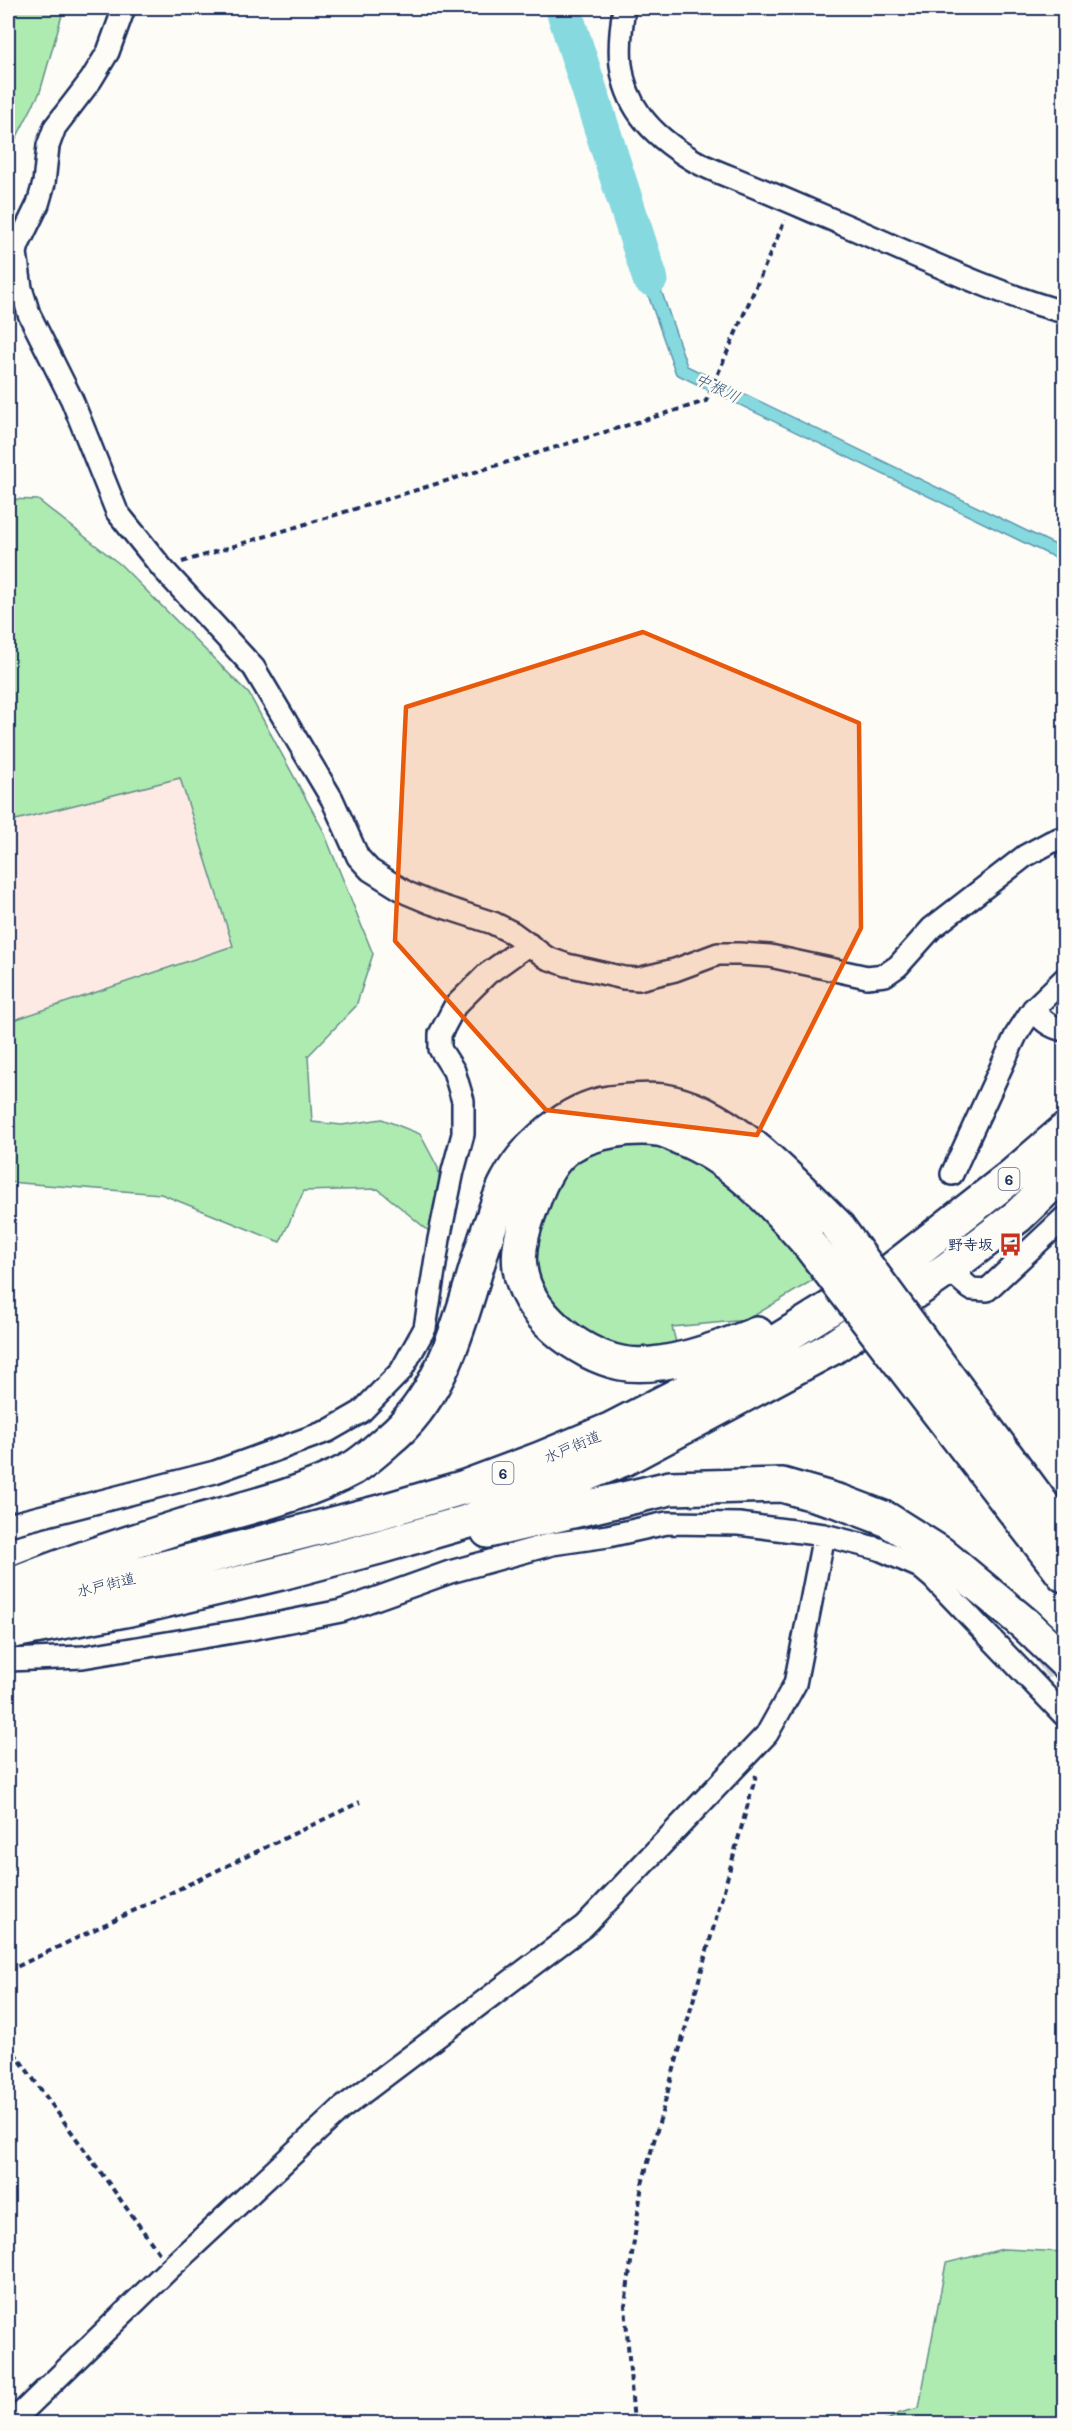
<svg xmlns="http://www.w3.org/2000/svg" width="1072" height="2431" viewBox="0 0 1072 2431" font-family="Mali,'Klee One',sans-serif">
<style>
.built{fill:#fdeae4}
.green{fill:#aeebb1;stroke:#648d88;stroke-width:1.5}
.water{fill:#87d9e0;stroke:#5c95ac;stroke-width:1.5}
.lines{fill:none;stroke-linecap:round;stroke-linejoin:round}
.river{stroke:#87d9e0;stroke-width:36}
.street-tunnel{stroke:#d0d3d8;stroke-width:21;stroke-dasharray:21 10;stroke-linecap:butt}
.street-casing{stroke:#1b2f5e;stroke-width:26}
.highway-casing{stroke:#1b2f5e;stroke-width:38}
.path{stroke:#1b2f5e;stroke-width:4;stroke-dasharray:6 4.5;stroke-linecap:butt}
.street{stroke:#fdfcf7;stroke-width:21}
.highway{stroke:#fdfcf7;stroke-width:33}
.highway-bridge-casing{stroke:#1b2f5e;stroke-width:38;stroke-linecap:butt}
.highway-bridge{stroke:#fdfcf7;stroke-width:33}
.marked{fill:#e8590c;fill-opacity:0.2;stroke:#e8590c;stroke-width:4.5;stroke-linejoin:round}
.labels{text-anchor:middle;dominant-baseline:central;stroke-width:5;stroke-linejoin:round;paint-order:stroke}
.shield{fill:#fdfcf7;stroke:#5f6c8c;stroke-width:1.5}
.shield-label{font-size:14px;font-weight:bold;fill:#1b2f5e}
.poi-label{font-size:15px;font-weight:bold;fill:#1b2f5e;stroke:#fdfcf7;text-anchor:end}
.street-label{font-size:15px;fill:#1b2f5e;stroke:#fdfcf7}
.water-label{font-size:16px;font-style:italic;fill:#365a7e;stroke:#fdfcf7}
</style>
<rect width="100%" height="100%" fill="#fdfcf7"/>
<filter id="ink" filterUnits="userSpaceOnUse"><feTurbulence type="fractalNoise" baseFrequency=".0167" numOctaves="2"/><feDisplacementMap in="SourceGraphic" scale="12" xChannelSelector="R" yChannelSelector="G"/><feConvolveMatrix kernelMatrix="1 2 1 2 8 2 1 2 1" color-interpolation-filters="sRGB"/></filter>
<g filter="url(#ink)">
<path class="built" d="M180,778L233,946L8,1022V822Z"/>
<path class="green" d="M8,8H64L40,92L8,154Z
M8,499L38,500L121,565L249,694L323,830L373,954L356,1006L308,1056L312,1122L342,1125L382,1119L420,1134L438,1168L443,1197L430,1232L378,1189L304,1191L280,1242L161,1194L8,1182V1022L233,946L180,778L8,822Z
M637,1140L679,1146L719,1168L818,1277L747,1320L672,1327L678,1350L627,1352L580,1333L541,1290L533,1263L534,1236L551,1185L577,1160L595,1148Z
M1003,2249L1064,2252V2423H882L900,2413L919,2408L946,2263Z"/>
<path class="water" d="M641,231L687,366L1064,549V562L676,374L626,233Z"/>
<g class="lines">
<path class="river" d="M563,8L650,278"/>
<path class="street-tunnel" d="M1042,1670L1064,1654"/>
<defs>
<path id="street" d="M124,8L108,52L91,80L55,127L48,146L44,183L38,204L18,245L16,253L21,288L29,314L72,400L117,512L162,568L254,668L332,799L358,857L370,870L407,893L431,903L493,923L513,933L547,958L567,965L624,978L638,979L675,970L718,954H739L770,956L867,977L885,975L898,966L932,928L1025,856L1051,842L1064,837
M624,8C618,47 616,82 641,116C655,135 673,148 693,160C708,169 726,175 743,182C775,195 807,209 840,223C911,253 990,292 1064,312
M1033,1009C1042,1020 1049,1027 1064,1030
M952,1174L1016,1035L1033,1009L1064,979
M948,1269L971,1289L987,1290L1064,1218
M8,1525L215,1472L328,1431L361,1412L401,1371L425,1328L439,1239L453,1171L463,1134V1101L454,1071L440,1049V1034L455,1006L487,974L529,944
M8,1660L83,1657L245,1630L341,1611L450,1572L552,1544L608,1536L667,1523L739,1524L824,1535L879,1549L920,1567L933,1578L1064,1715
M10,2424L170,2268L341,2109L584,1926L767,1734L795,1684L824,1535"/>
<path id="highway" d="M757,1334C721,1348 660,1371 621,1363C578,1354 526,1314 520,1268C517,1246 525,1223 533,1202C540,1182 551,1158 570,1146C593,1131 631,1126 658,1129C665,1130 673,1134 679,1137C733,1158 771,1201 808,1243
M920,1339L1064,1534
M898,1360L1064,1575
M488,1531L670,1488L782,1485L841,1502L886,1519L940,1553L1025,1624L1064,1661
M8,1587C66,1563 125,1544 185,1525C241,1509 302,1496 353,1468C368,1459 383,1444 396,1433C454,1379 465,1294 491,1223C496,1210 500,1194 507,1182C526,1146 569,1109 609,1103C626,1101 647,1099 664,1101C729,1111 792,1182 837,1226
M8,1608L380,1512L465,1487L540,1459L612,1429L750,1358L893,1269L1012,1176L1064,1131
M8,1632L130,1609L281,1573L379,1547L466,1522L624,1459L832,1348L948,1269L1018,1216L1064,1172"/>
</defs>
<use href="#street" class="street-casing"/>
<use href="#highway" class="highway-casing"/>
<path class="path" d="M182,562L706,401L785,220
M8,1971L360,1802
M8,2044L159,2253
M634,2424L625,2305L642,2184L756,1775"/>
<use href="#street" class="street"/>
<use href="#highway" class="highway"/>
<defs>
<path id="highway-bridge" d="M837,1226L920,1339
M808,1243L898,1360"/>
</defs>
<use href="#highway-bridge" class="highway-bridge-casing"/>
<use href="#highway-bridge" class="highway-bridge"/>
</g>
</g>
<path class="marked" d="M643,632L859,723L861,928L757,1135L546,1110L395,941L406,707Z"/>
<defs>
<symbol id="bus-bare" viewBox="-9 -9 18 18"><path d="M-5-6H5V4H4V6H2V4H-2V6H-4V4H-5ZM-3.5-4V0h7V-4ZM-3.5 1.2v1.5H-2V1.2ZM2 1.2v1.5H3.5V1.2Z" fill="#c8321e" stroke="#fdfcf7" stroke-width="2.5" paint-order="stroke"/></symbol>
</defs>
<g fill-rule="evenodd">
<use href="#bus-bare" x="994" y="1228" width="33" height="33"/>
</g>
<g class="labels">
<g class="shield">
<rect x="998.5" y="1168" width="21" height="22" rx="4.5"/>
<rect x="492.5" y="1462" width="21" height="22" rx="4.5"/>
</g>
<g class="shield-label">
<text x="1009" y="1179">6</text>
<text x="503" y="1473">6</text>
</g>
<g class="poi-label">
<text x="993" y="1244">野寺坂</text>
</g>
<g class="street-label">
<text transform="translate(572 1446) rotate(-23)">水戸街道</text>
<text transform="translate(106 1584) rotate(-14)">水戸街道</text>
</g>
<g class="water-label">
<text transform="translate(718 387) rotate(26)">中根川</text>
</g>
</g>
<rect width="1072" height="2431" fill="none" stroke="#fdfcf7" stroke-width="30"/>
<rect x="15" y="15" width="1042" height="2401" fill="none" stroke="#1b2f5e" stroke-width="2" filter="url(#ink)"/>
</svg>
